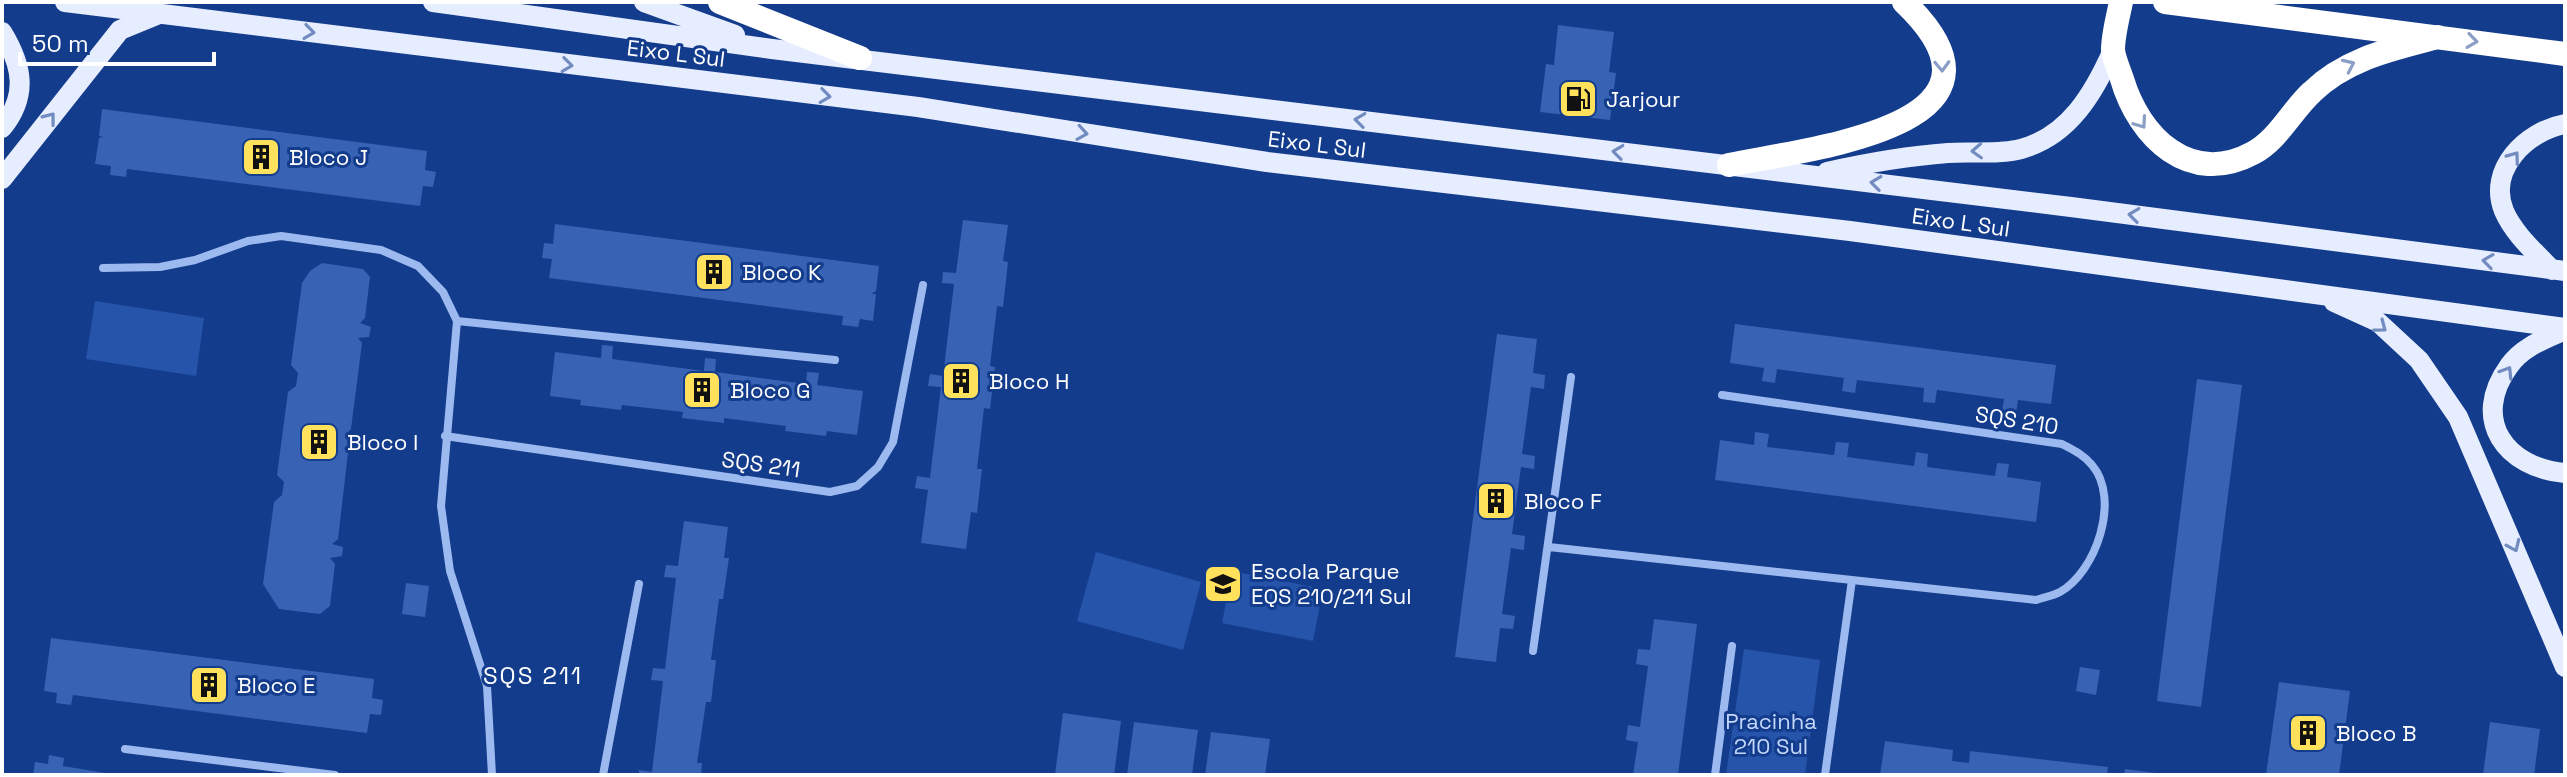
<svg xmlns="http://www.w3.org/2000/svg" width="2567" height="777" viewBox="0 0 2567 777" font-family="'Space Grotesk',sans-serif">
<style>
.green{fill:#2654ab}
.building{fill:#3862b3}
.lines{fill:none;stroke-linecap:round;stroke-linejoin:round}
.street{stroke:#9dbaf0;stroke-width:8}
.primary{stroke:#e6edff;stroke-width:20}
.highway{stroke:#fff;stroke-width:24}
.oneway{stroke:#728cc0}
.oneway2{stroke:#8a9ec6}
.labels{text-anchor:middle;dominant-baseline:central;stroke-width:6;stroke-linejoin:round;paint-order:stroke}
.street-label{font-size:22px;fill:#fff;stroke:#143c8c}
.poi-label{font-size:22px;fill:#fff;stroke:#143c8c;text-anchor:start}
.park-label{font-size:22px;fill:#c4d7fc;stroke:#143c8c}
.neighbourhood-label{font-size:24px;letter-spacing:2px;fill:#fff;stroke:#143c8c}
</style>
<rect width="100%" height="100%" fill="#143c8c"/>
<path class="green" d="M95,301L204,318L196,376L86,359Z
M1096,552L1201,582L1183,650L1077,621Z
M1232,571L1323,589L1313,641L1222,623Z
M1744,649L1820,660L1805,775H1726Z"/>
<path class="building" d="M1558,25L1614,32L1609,72L1616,73L1610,120L1540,112L1546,64L1554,65Z
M102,109L427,151L425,170L436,172L433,187L423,186L420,206L127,169L126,177L110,175L111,166L95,164L99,138L104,137L99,136Z
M963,220L1008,225L1003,261L1008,262L1003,307L997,306L990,366L995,367L990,409L984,408L977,469H982L977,513L971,512L966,549L921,543L928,490L915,488L917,476L930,478L941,387L928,386L930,374L943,376L954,284L942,283L943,272L956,273Z
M555,224L879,266L876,291L871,294H876L873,321L860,319L858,327L842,325L843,316L549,278L552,259L542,258L544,243L553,244Z
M322,263L363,269L370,277L365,318L360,323L371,327L369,337L358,338L362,343L351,429L346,434L357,438L356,447L344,448L348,453L338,539L332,544L343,547L342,556L330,558L335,564L330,606L320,614L279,609L263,584L274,502L282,495L284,482L277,475L288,392L296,386L298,373L291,365L302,283L310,271Z
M1735,324L2056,365L2051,404L2018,400L2016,413L2002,412L2004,399L1937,390L1935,403L1923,402L1924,388L1857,380L1855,393L1842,391L1844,378L1777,369L1775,383L1762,381L1764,368L1730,363Z
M1497,334L1537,339L1533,373L1545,375L1544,389L1531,387L1522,454L1535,456L1534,469L1521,467L1512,534L1525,536L1524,550L1511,548L1502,614L1515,616L1513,629L1500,628L1496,662L1455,657Z
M602,345L613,346L612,359L704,371L705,358L716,359L715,372L806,384L807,372L819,373L817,385L863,391L857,435L827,431L826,436L785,431L786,426L724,418V423L682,418L683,412L622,405L621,410L580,405L581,400L550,396L555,352L601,358Z
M2197,379L2242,385L2201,707L2157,701Z
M1755,432L1769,434L1767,447L1834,455L1836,442L1849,443L1847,457L1914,466L1916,452L1928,454L1927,467L1995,476L1997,463L2009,464L2007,477L2041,482L2036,522L1715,480L1720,440L1754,445Z
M684,521L728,527L724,558H729L723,599H719L711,660H716L711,702H706L697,763H702L701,775H639V770L652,772L663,681L651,680L653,668L665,669L676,578L664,577L666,565L678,566Z
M406,583L429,586L425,617L402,614Z
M1654,619L1697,624L1678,775H1633L1638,742L1626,740L1628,725L1640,727L1648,666L1636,664L1638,649L1650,650Z
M51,638L374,679L372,698L383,700L381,715L370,714L367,733L73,695L71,705L56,703L57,693L44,691Z
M2080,667L2100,670L2096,695L2076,691Z
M2279,682L2350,691L2339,775H2266Z
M1063,713L1121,721L1114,775H1055Z
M1134,722L1198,730L1192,775H1127Z
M2490,722L2540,729L2534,775H2483Z
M1211,732L1270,739L1265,775H1205Z
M1885,741L1953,750L1952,761L1969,763L1970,751L2108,767L2107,775H1880Z
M49,755L64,758L63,766L117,775H33L35,762L48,764Z
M2125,769L2156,773V775H2124Z"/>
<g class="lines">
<path class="street" d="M103,268L160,267L195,260L248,241L281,236L381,250L418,266L443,292L457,321L441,506L450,571L487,686L492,775
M457,321L835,360
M1722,395L2062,444C2073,450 2084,455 2092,465C2121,499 2096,572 2060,592C2053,596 2044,597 2036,600L1852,580
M445,436L830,492L857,486L878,467L893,442L923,285
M1549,547L1852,580L1825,775
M1533,651L1571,377
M125,749L335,775
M603,775L639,584
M1715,775L1732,646"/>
<path class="primary" d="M65,2L918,107L1267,162L1850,231L2565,328
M433,2L772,49L2071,207L2565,271
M644,2L735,35
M2,32C23,66 28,96 2,128
M1827,172C1867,163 1907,156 1948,153C1970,151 1999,155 2021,149C2069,136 2094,93 2113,50
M2,179L120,30L159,14
M2552,270C2535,252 2514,234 2504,211C2487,169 2527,131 2565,124
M2334,302L2378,322L2419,360L2458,417L2565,667
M2565,330C2545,339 2522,347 2509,366C2470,420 2506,468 2565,473"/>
<path class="highway" d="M720,2L860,58
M2121,2C2118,17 2113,35 2113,50C2114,59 2119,70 2122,79C2139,137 2190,187 2253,153C2278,140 2292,110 2312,92C2347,58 2393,49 2438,37
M2165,2L2565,54
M1729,165C1809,148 2035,127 1904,2"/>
</g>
<defs><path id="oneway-chevron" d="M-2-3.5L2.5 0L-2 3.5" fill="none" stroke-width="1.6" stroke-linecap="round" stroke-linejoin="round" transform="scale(2)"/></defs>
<g class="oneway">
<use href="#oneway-chevron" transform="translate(309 32) rotate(8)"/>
<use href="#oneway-chevron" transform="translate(567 65) rotate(7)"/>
<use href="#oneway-chevron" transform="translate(825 96) rotate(7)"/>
<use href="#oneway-chevron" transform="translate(50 118) rotate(-52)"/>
<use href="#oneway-chevron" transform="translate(1360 120) rotate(-173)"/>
<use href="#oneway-chevron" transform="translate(1082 133) rotate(9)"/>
<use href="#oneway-chevron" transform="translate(1977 151) rotate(177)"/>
<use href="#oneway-chevron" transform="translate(1618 152) rotate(-173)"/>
<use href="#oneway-chevron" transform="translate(2514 157) rotate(-54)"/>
<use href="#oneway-chevron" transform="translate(1876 183) rotate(-173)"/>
<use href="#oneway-chevron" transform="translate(2134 215) rotate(-173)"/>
<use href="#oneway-chevron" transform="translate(2488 261) rotate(-172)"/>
<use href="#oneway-chevron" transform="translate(2381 327) rotate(37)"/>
<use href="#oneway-chevron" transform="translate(2507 372) rotate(-58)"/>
<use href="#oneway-chevron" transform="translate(2514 546) rotate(66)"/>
</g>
<g class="oneway2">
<use href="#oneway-chevron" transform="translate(2472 41) rotate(8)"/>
<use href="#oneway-chevron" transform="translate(2349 65) rotate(-25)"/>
<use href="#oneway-chevron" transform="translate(1942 66) rotate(88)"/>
<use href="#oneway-chevron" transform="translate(2141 123) rotate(55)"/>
</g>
<defs>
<symbol id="fuel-square" viewBox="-11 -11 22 22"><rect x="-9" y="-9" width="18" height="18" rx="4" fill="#ffe15c" stroke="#143c8c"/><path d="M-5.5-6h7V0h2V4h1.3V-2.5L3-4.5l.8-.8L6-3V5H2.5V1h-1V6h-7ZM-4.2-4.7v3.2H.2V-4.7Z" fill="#111"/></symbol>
<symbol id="building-square" viewBox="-11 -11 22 22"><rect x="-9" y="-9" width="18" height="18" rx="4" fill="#ffe15c" stroke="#143c8c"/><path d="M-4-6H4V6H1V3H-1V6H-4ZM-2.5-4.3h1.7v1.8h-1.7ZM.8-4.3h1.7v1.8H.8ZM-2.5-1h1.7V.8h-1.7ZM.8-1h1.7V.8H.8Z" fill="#111"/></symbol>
<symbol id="school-square" viewBox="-11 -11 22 22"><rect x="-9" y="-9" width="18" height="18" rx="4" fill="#ffe15c" stroke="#143c8c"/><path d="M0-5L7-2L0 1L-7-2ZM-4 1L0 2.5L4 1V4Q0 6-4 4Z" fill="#111"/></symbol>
</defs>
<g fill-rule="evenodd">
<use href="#fuel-square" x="1556" y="77" width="44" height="44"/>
<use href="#building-square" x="239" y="135" width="44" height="44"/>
<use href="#building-square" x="692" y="250" width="44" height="44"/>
<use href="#building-square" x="939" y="359" width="44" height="44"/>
<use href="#building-square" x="680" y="368" width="44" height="44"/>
<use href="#building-square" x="297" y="420" width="44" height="44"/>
<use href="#building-square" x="1474" y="479" width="44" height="44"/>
<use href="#school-square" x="1201" y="562" width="44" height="44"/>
<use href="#building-square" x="187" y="663" width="44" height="44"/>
<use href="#building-square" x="2286" y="711" width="44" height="44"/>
</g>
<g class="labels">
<g class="street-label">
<text transform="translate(676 53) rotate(7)">Eixo L Sul</text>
<text transform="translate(1317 144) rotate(7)">Eixo L Sul</text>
<text transform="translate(1961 222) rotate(8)">Eixo L Sul</text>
<text transform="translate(2017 420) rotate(9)">SQS 210</text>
<text transform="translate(761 464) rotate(8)">SQS 211</text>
</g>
<g class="poi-label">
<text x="1606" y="99">Jarjour</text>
<text x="289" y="157">Bloco J</text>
<text x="742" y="272">Bloco K</text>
<text x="989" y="381">Bloco H</text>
<text x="730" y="390">Bloco G</text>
<text x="347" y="442">Bloco I</text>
<text x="1524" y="501">Bloco F</text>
<text x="1251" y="571">Escola Parque<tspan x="1251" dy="25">EQS 210/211 Sul</tspan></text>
<text x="237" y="685">Bloco E</text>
<text x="2336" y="733">Bloco B</text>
</g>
<g class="park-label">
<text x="1771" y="721">Pracinha<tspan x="1771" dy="25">210 Sul</tspan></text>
</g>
<g class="neighbourhood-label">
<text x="533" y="675">SQS 211</text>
</g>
</g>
<rect width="2567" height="777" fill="none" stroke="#ffffff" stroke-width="8"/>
<path d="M20 52v12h194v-12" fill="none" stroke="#ffffff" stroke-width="4"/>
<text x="32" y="52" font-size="24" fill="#ffffff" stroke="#143c8c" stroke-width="6" paint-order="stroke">50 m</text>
</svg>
